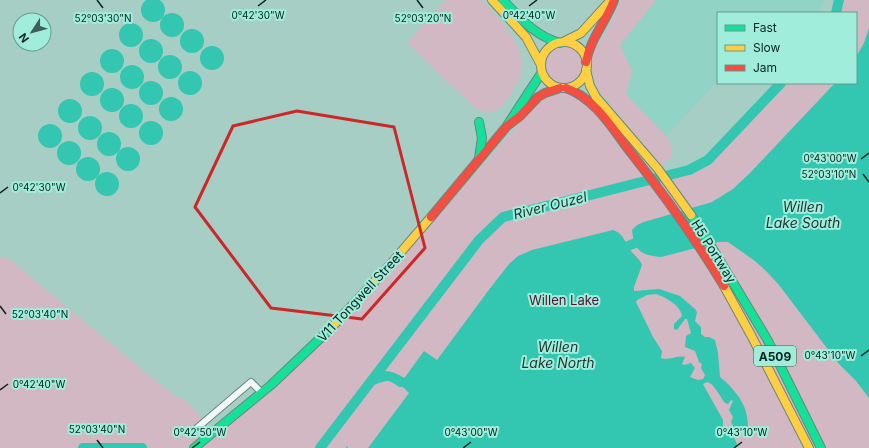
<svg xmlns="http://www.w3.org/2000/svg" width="869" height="448" viewBox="0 0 869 448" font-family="Inter,sans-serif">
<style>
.built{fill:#91d3c4}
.green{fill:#d2b8c3}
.water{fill:#33c6b0;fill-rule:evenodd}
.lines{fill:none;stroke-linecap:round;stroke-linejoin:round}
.stream{stroke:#33c6b0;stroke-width:1.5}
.river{stroke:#33c6b0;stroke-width:10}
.street-casing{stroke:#668881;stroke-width:8}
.fast-casing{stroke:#668881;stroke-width:10}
.slow-casing{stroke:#668881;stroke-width:10}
.jam-casing{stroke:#668881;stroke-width:10}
.street{stroke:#f2f8f6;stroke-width:6}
.fast{stroke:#16e098;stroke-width:8}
.slow{stroke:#ffcf43;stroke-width:8}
.jam{stroke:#f24e42;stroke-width:8}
.marked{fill:none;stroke:#cc2828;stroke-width:3;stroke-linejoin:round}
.ticks{fill:none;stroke:#04251f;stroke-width:1.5}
.labels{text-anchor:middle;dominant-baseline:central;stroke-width:4;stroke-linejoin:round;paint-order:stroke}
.shield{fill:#a0eddb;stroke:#336157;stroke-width:1}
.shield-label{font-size:12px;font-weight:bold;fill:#04251f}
.street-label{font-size:13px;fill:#04251f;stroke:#a0eddb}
.park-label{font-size:13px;fill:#52122e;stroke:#a0eddb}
.water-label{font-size:14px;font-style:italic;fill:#1d3630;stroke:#a0eddb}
.ticks-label{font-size:10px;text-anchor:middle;fill:#04251f;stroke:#a0eddb;stroke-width:4;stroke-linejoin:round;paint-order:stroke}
</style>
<rect width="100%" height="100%" fill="#a6cec5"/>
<path class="built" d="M656,0H825L819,13H718V81L666,136L626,94L632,72L620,45Z"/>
<path class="green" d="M446,0H482C495,15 511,30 519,49C522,57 522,68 520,76C517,86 503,109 493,112C486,113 481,111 475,108L407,43Z
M621,0H656L620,45L632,72L626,94L666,136L671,146L672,156L662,166L598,90L592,72V52L605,34Z
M839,0H869V448H0V257L8,258L161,385L177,397L184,399L215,432L371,291L419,238L536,104L545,96L556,93L568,94L590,103L652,180L689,170L708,160L781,83H856V13H836Z
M546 65a18 18 0 1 1 36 0a18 18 0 1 1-36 0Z"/>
<path class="water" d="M141 10a12 12 0 1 1 24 0a12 12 0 1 1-24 0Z
M160 25a12 12 0 1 1 24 0a12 12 0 1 1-24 0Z
M119 35a12 12 0 1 1 24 0a12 12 0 1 1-24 0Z
M869,28V398L856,381L839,364L779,285L767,272L755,261L728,242H719L661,257C641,255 634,251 632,230L637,225L644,222L712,202L733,189L750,173L835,83H856V57L864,43Z
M180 41a12 12 0 1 1 24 0a12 12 0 1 1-24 0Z
M139 51a12 12 0 1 1 24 0a12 12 0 1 1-24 0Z
M200 58a12 12 0 1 1 24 0a12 12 0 1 1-24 0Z
M100 61a12 12 0 1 1 24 0a12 12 0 1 1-24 0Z
M158 67a12 12 0 1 1 24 0a12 12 0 1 1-24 0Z
M120 77a12 12 0 1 1 24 0a12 12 0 1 1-24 0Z
M178 83a12 12 0 1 1 24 0a12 12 0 1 1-24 0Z
M80 84a12 12 0 1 1 24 0a12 12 0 1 1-24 0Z
M139 93a12 12 0 1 1 24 0a12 12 0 1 1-24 0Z
M100 100a12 12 0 1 1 24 0a12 12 0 1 1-24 0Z
M159 109a12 12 0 1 1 24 0a12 12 0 1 1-24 0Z
M58 111a12 12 0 1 1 24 0a12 12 0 1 1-24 0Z
M119 116a12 12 0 1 1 24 0a12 12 0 1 1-24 0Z
M78 128a12 12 0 1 1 24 0a12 12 0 1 1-24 0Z
M139 133a12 12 0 1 1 24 0a12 12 0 1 1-24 0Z
M38 136a12 12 0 1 1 24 0a12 12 0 1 1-24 0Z
M97 144a12 12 0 1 1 24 0a12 12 0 1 1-24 0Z
M57 153a12 12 0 1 1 24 0a12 12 0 1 1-24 0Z
M116 159a12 12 0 1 1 24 0a12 12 0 1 1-24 0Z
M76 169a12 12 0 1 1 24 0a12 12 0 1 1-24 0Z
M95 184a12 12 0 1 1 24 0a12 12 0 1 1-24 0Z
M613,230C623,233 625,242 630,250C634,255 640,259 642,265L634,287V291L659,289L680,296L695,309L697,312L695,321L701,327V334L705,337H709L715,340L718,353L720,377C722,379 724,380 727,383C740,397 748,407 748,428L745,430H740L733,435L737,444L735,448H368L409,393L400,384L424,351L437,360L488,291L509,264L518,256L532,250ZM656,294C666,297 681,306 682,316L674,324V329L677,330L685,319H687L691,333L686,336L685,347L695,351L699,362L702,364L701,368L705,375L703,379L698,380L690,377L695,368L691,363L684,365L682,364L685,357C677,355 668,361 661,358L662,351L653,337L636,302L637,300L647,295ZM707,382C714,383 720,397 725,403L728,404L731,400L733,401L729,410L733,417L731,422L734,428L731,431L727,427L726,432L724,433L723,431V420L704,386L703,384Z"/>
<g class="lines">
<path class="stream" d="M347,448V447"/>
<path class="river" d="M836,13L839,0
M628,246L635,243
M373,380C386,375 389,374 401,382
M83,448H142
M320,448L479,240L503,217L689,170L708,160L781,83"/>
<defs>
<path id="street" d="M197,428L251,382L262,393"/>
<path id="fast" d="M503,0C520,18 535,36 560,43
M479,122L482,138L479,158
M508,124L542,72
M691,215L705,236L767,339L821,448
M194,448L271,385L330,329"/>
<path id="slow" d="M492,0L526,37L541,65
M563,42L581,33L611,0
M541 65a23 23 0 1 1 46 0a23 23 0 1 1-46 0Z
M586,70L590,86L596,97L658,169L691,215
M724,286L752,337L809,448
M330,329L389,266L431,217"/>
<path id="jam" d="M586,62C590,39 606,22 614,0
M566,88C594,98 611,126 628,149C663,193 695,238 724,286
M431,217L507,126L520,116L538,97L545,93L560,88"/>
</defs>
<use href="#street" class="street-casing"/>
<use href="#fast" class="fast-casing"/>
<use href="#slow" class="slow-casing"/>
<use href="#jam" class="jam-casing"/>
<use href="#street" class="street"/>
<use href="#fast" class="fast"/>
<use href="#slow" class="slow"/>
<use href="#jam" class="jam"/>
</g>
<path class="marked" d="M297,111L394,127L425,248L362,319L271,308L195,207L233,126Z"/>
<path class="ticks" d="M97,0L103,8M417,0L423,8M258,6L266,0M529,6L537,0M861,159L869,153M863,174L869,182M0,193L8,187M0,306L6,314M861,356L869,350M0,390L8,384M97,440L103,448M192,448L200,442M463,448L471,442M734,448L742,442"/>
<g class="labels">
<rect class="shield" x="754" y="346" width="42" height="20" rx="3"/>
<g class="shield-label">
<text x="775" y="356">A509</text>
</g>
<g class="street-label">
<text transform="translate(714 251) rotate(58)">H5 Portway</text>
<text transform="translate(360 296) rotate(-47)">V11 Tongwell Street</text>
</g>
<g class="park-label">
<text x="564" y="300">Willen Lake</text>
</g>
<g class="water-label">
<text transform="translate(550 205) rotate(-14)">River Ouzel</text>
<text x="803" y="206">Willen<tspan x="803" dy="16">Lake South</tspan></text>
<text x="558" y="346">Willen<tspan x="558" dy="16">Lake North</tspan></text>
</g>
</g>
<g class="ticks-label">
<text x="258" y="19">0°42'30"W</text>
<text x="529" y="19">0°42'40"W</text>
<text x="103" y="22">52°03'30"N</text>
<text x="423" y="22">52°03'20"N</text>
<text x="830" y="162">0°43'00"W</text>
<text x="829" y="178">52°03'10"N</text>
<text x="39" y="191">0°42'30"W</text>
<text x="40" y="318">52°03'40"N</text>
<text x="830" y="359">0°43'10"W</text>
<text x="39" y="388">0°42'40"W</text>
<text x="97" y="433">52°03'40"N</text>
<text x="200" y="436">0°42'50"W</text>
<text x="471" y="436">0°43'00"W</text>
<text x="742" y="436">0°43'10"W</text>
</g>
<rect x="717" y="12" width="140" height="72" fill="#a0eddb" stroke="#629d90"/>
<rect x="725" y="25" width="20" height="6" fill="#16e098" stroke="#629d90"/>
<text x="753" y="32" font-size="12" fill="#04251f">Fast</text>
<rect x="725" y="45" width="20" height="6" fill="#ffcf43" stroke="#629d90"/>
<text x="753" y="52" font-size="12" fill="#04251f">Slow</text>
<rect x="725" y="65" width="20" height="6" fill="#f24e42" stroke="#629d90"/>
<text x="753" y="72" font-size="12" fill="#04251f">Jam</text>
<g transform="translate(32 32) rotate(234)"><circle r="19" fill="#a0eddb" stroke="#629d90"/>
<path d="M0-3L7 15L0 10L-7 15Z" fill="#3d6059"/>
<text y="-6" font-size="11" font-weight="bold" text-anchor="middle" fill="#04251f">N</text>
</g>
</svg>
